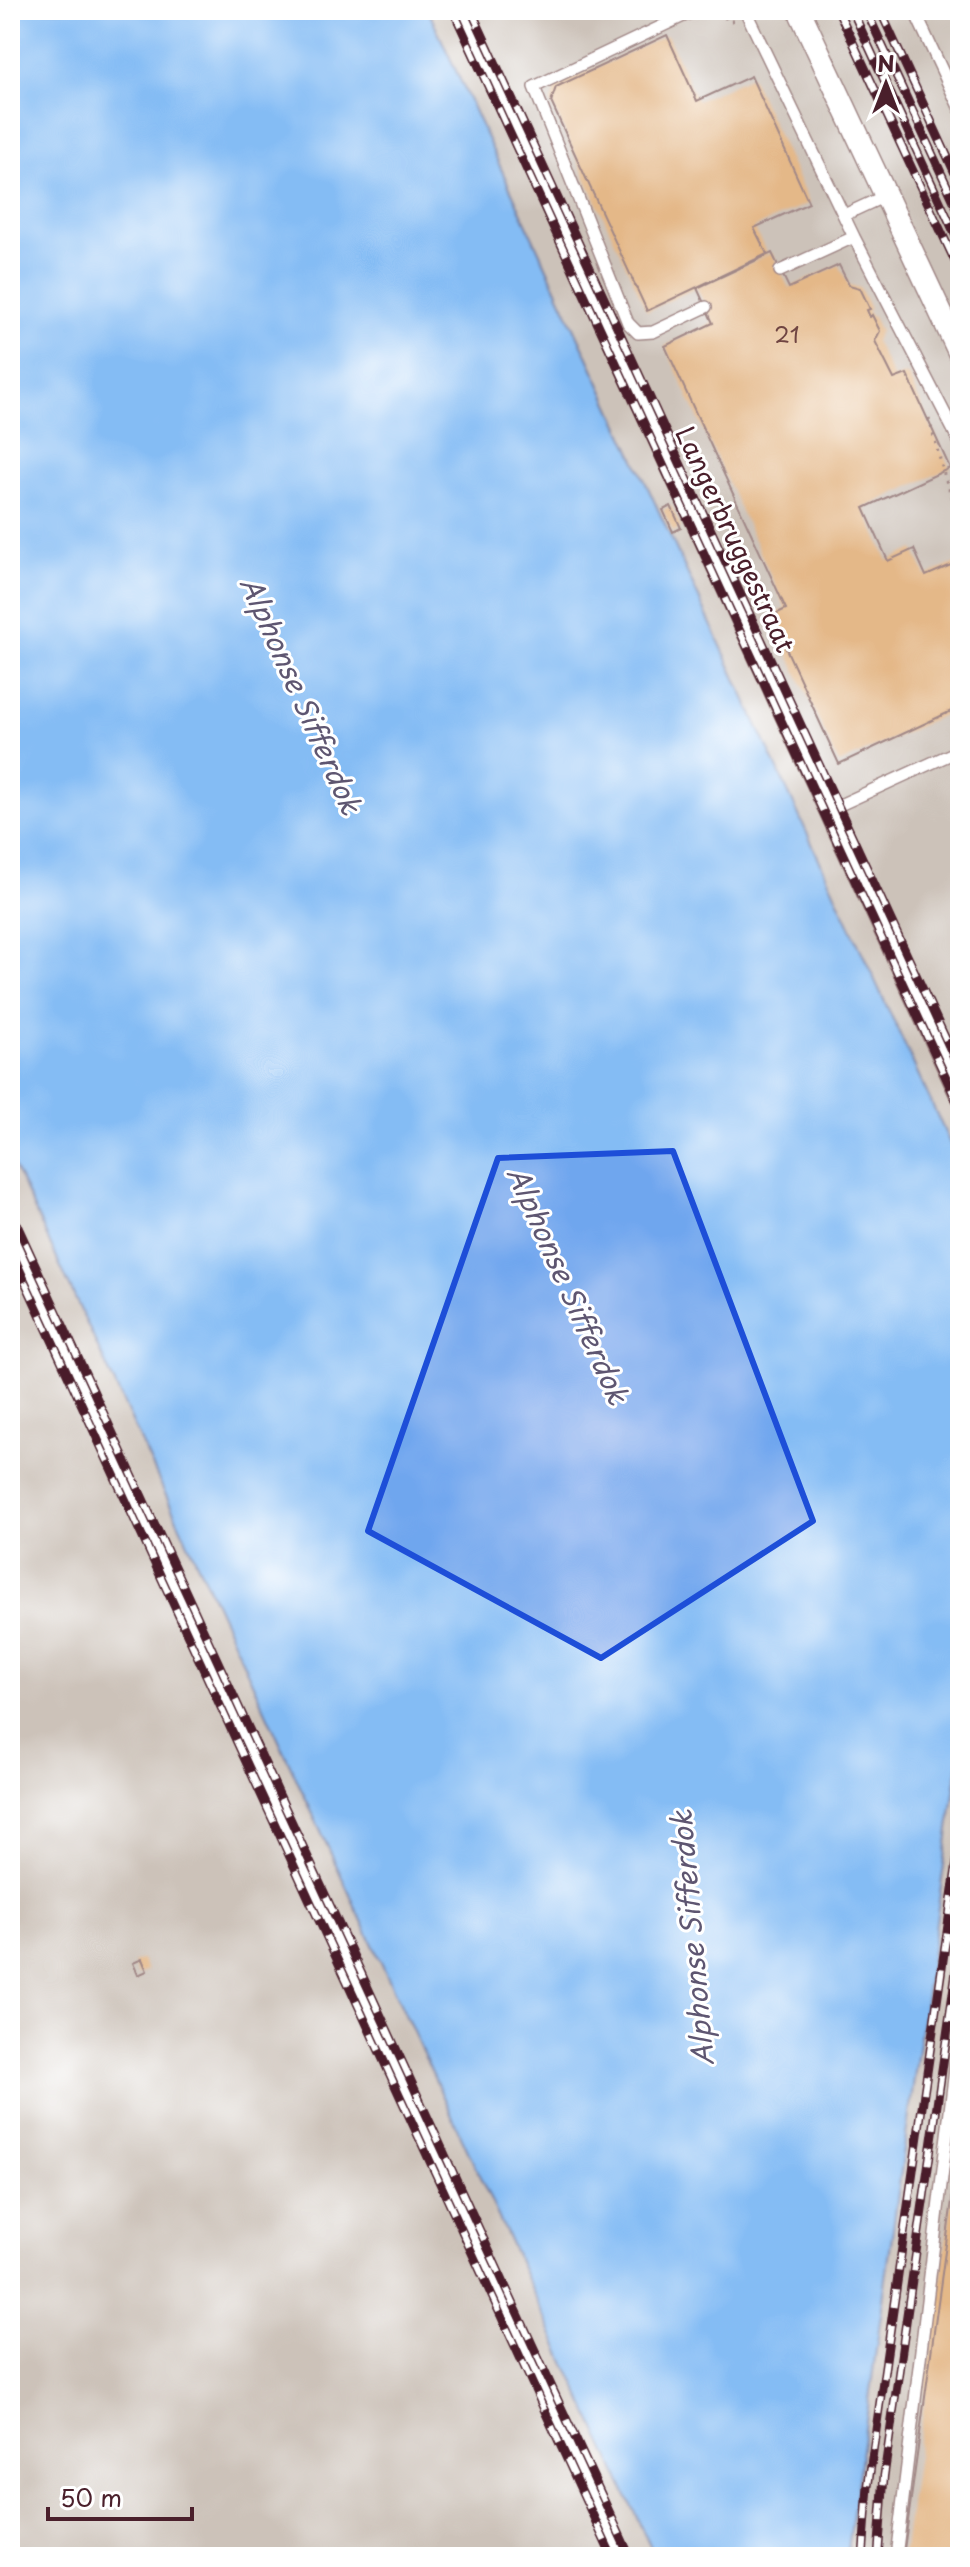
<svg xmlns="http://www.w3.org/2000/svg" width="970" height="2567" viewBox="0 0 970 2567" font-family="'Playpen Sans',sans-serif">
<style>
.industrial{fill:#ccc2b9}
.water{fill:#84bcf4;stroke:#676e90;stroke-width:2}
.building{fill:#e4b888}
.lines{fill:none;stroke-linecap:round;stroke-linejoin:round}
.service-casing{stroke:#a18887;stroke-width:14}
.minor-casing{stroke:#a18887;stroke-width:25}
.path{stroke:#a18887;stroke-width:3;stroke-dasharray:2 6;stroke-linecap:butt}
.service{stroke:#fff;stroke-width:11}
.minor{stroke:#fff;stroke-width:22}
.rail-casing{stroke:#4a1f2b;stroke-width:9}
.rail{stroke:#fff;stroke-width:6;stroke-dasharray:18;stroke-linecap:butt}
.marked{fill:#1d4ed8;fill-opacity:0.2;stroke:#1d4ed8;stroke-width:6;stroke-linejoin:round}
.labels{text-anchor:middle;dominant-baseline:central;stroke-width:6;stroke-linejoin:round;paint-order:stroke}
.number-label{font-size:22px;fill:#704542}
.street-label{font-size:26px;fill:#4a1f2b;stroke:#fff}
.water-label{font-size:28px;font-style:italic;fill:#5e5671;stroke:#fff}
</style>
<rect width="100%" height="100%" fill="#fff"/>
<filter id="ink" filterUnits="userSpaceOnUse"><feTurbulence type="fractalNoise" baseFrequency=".0125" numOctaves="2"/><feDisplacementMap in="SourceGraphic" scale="16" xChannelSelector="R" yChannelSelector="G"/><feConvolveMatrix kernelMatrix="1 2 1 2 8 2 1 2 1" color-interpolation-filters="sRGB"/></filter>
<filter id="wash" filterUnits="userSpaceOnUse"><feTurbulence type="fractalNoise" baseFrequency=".006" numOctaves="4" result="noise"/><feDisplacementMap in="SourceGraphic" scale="32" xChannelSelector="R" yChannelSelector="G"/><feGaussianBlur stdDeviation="1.8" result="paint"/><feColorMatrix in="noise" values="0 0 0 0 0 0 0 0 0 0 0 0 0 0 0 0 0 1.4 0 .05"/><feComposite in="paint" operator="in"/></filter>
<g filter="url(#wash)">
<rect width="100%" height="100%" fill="#f8f1e3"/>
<path class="industrial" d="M428,10H960V1165L907,1050Z
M10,1157L171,1507L655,2557H10Z
M960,1751V2557H847Z"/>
<path class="water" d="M10,10H428L960,1165V1751L847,2557H655L10,1157Z"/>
<g id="blocks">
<path class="building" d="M667,35L697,101L751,76L809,203L754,228L767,254L647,311L551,102L556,87Z
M772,253L789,288L839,265L849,285L860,288L870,309L867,310L870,317L872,315L880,331L875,341L894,379L907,374L950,468L864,508L888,561L914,549L926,576L960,561V707L839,764L771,616L786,609L665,346L713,323L697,288Z
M671,506L681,528L673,532L663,510Z
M142,1959L147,1971L138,1975L133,1963Z
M958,2157L960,2475L948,2557H903Z"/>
</g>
</g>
<g filter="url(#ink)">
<use href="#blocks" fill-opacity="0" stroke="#a18887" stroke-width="2"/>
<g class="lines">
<defs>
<path id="service" d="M696,10L534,87L628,323L638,333L653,332L706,307
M745,10L854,237
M914,10L960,109
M844,215L885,196
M780,271L854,237L960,443
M831,809L960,750
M10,1230L621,2557
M896,2557L960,2028"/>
<path id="minor" d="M462,10L960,1092
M799,10L960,354"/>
</defs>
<use href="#service" class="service-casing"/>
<use href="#minor" class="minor-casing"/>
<path class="path" d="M722,10L727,21H735
M929,419L945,478L960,518"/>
<use href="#service" class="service"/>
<use href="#minor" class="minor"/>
<defs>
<path id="rail" d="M453,10L960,1108
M471,10L960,1070
M838,10L960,272
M852,10L960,245
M866,10L960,214
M880,10L960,184
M10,1210L630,2557
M10,1249L612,2557
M863,2557L868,2486L960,1841
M878,2557L884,2476L960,1944"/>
</defs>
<use href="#rail" class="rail-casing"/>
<use href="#rail" class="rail"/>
</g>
</g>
<path class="marked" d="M673,1151L813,1521L601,1658L368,1531L498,1158Z"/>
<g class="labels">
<g class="number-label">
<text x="787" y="333">21</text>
</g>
<g class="street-label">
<text transform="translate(736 539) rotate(65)">Langerbruggestraat</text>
</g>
<g class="water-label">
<text transform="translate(302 695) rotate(66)">Alphonse Sifferdok</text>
<text transform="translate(569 1285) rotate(66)">Alphonse Sifferdok</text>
<text transform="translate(691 1938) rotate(-95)">Alphonse Sifferdok</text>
</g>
</g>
<rect width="970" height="2567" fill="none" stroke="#fff" stroke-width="40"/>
<g transform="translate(886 84)" stroke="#ffffff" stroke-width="6" paint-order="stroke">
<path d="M0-6L14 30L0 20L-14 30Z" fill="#4a1f2b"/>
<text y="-12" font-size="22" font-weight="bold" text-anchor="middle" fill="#4a1f2b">N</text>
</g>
<path d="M48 2507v12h144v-12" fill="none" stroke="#4a1f2b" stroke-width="4"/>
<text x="60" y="2507" font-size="24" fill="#4a1f2b" stroke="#ffffff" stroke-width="6" paint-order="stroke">50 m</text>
</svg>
